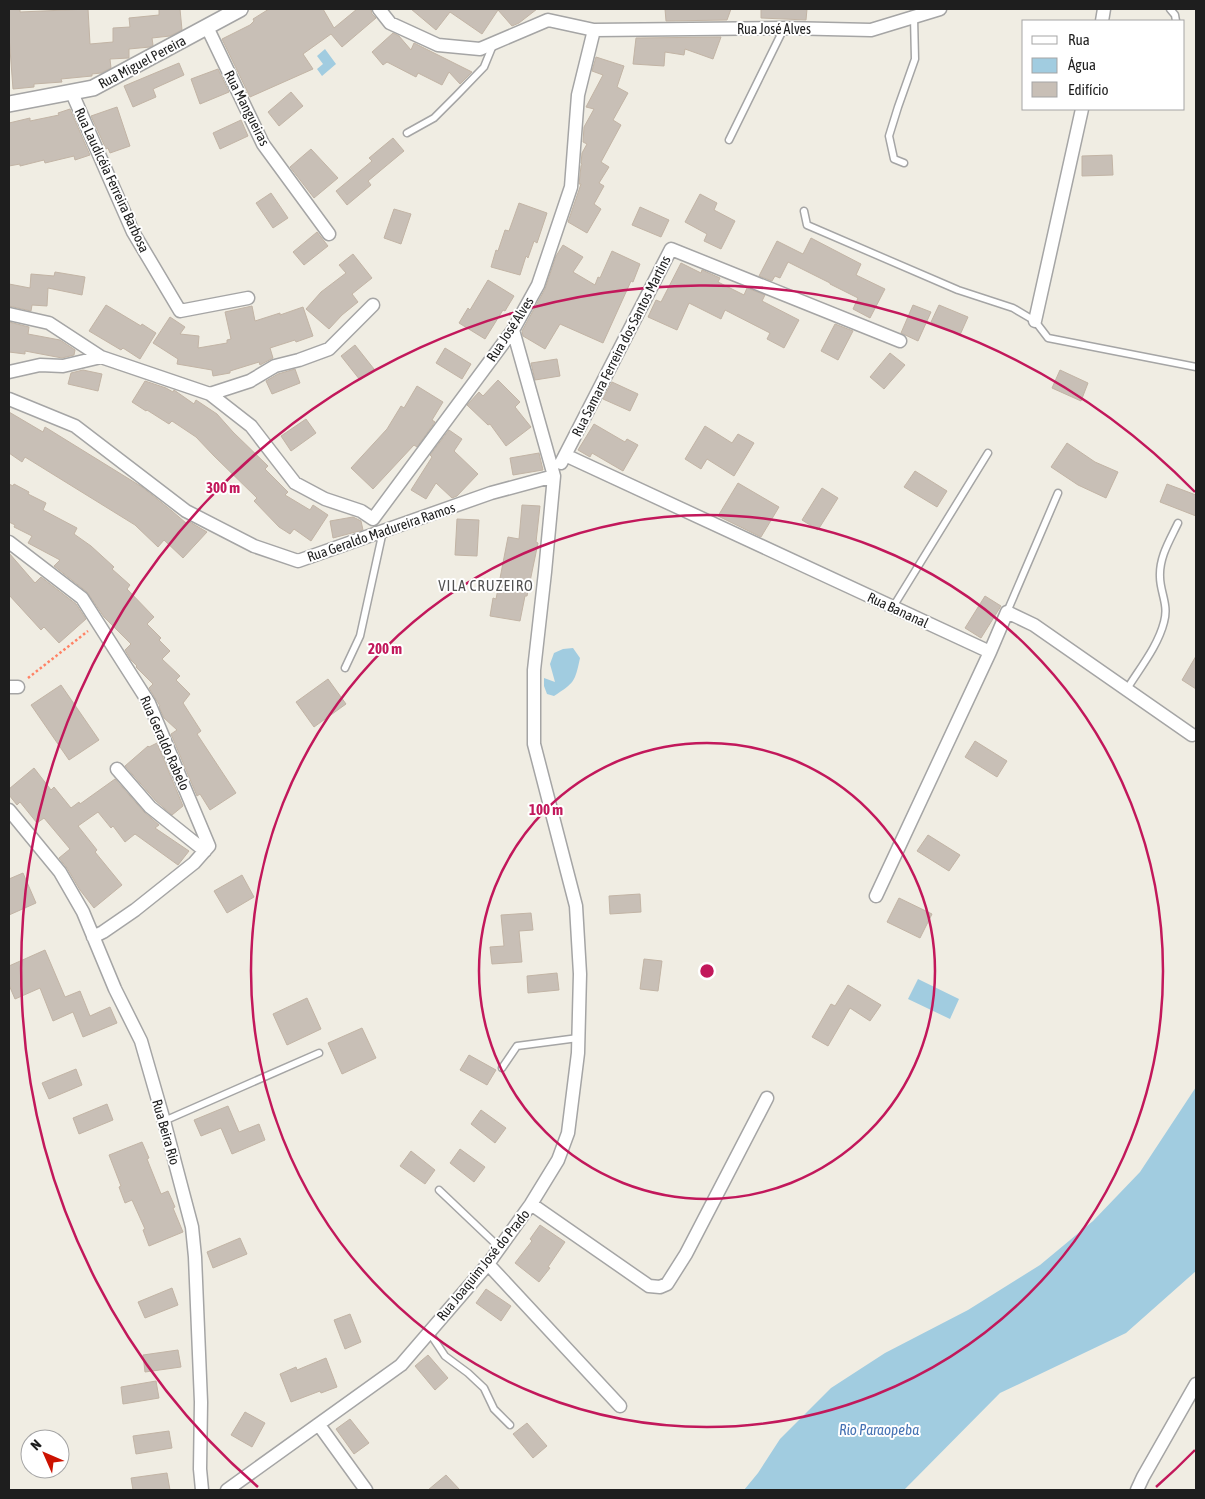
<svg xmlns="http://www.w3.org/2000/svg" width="1205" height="1499" viewBox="0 0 1205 1499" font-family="'Asap Condensed',sans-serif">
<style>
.water{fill:#a1cce0}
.building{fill:#c8bfb6;stroke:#c2b4a5}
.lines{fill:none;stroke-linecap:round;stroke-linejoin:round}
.service-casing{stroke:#a5a5a5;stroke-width:9}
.minor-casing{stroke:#a5a5a5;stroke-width:15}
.tertiary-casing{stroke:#a5a5a5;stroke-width:18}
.path{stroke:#ff8265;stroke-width:2.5;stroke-dasharray:2.5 2.5;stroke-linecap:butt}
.service{stroke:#fff;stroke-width:6}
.minor{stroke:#fff;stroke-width:12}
.tertiary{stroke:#fff;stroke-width:15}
.ring{fill:none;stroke:#c2185b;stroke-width:2.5}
.labels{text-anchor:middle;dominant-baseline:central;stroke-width:4;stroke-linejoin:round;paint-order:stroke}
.street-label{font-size:14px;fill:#1e1e1e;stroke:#fff}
.neighbourhood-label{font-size:15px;letter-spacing:1px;fill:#515151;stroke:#fff}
.water-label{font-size:15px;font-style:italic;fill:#4572b3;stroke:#fff}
.centre{fill:#c2185b;stroke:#fff;stroke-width:2.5}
.ring-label{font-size:15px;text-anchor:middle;font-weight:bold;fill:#c2185b;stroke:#fff;stroke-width:4;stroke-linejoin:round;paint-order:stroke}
</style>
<rect width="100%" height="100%" fill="#f0ede3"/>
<path class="water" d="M325,49L336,64L322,76L317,69L323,64L317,56Z
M573,648L580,658C575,682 574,683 554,696L547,694L544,686V678L555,682L550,664L554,653L563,649Z
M918,979L959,999L950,1019L908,999Z
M1196,1087V1271L1126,1333L1000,1393L904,1490H744L758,1473L780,1439L831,1388L885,1353L968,1310L1040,1265L1093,1221L1140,1172Z"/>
<path class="building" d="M9,9H20V12L88,9L90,44L113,42V28L130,27L129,18L159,15V9H180L182,30L170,36L152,38L153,45L150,47L129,49V58L110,59L111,68L101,73L92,74V76L61,79L62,82L34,84V87L13,89L9,36Z
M269,9H323L334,28L357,9H371L372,14L376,18L342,47L331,34L303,54L313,69L250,97L222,39L250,25L254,21L253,19Z
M411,9H537L519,23L512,26L498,10L482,34L450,12L436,30Z
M665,9H731L727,20L666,21Z
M761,9H807L806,20L761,18Z
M393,33L399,36L411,50L414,43L472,72L460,84L449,72L442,85L418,73L416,77L387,62L383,65L372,52Z
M721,37L713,59L685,49L684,55L665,52L664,66L633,64L636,38Z
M596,57L624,66L617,87L628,93L613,120L621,125L601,162L609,167L599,183L604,186L594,204L601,209L587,233L568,222L581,184H579L581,166L582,164L581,163L582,153L587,144L583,142L584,127L594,109L586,107L603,75L592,71Z
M179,63L184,75L153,89L156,97L133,107L124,86Z
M218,69L229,92L200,104L191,79Z
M291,92L303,106L279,126L268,112Z
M117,107L130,146L110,153L108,148L106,149L91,116Z
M70,109L90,155L75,160L74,156L45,163L44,160L20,166V164L9,166V123L30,118V121L59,115L58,113Z
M241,120L248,136L220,149L213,133Z
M393,138L404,151L368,181L371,185L347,205L336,191L372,161L369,158Z
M311,149L338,178L314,198L290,167Z
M1112,155L1113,175L1082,176V156Z
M271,193L288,218L273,228L256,203Z
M700,194L717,203L714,210L735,221L721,249L704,241L707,234L685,222Z
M519,203L547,213L537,243L534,241L528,258L526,256L520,275L491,267L496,250L498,251L505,230L509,231Z
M640,207L669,220L661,237L632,225Z
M394,209L411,214L401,244L384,238Z
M317,232L328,246L304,265L293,252Z
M811,238L861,264L856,275L885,289L870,318L853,309L858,298L830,284V283L788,262L780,278L775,276L772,281L759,276L777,241L803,254Z
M563,245L583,257L573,272L595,285L598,277L600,278L612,251L640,264L633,282L631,281L603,343L560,324L545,349L523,336L522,331L545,289L556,256Z
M353,254L372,278L352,294L358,302L342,315L329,329L306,309L321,292L346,273L339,265Z
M681,263L701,273L702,270L720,278L718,282L744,295L747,288L765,295L762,301L799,320L784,348L767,339L770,333L725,310L721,319L689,303L677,330L648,317L656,300L661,302Z
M55,272L85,277L82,295L48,288L47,306L32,305L31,311L9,306V284L30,288L31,274L54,276Z
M488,280L514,296L505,311L503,310L485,339L459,323L468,308L470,310Z
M106,305L141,326L142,324L156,333L140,359L123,348L121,350L89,331Z
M913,305L931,312L918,341L901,333Z
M939,305L968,317L960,335L931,322Z
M252,306L255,321L280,313V315L303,307L313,336L296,342L295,340L270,348L273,358L260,365L259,362L230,371V373L213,376L212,370L177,364L178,359L153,343L170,317L185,327L180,334L199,336L198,348L227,343V340L231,339L225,312Z
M9,322L29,327L28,334L60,340L75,350L74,355L62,358L25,351V354L9,352Z
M835,324L853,331L838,360L821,351Z
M355,345L374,369L360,380L341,356Z
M445,348L471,364L462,379L436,363Z
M890,353L905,365L884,389L870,377Z
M557,359L560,376L535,380L531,363Z
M295,369L300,383L272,394L266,381L278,374Z
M83,370L102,374L98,391L68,384L71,373Z
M1060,370L1088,383L1081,401L1052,388Z
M498,380L520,402L515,407L531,427L506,446L490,424L488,425L467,405L479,392L483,396Z
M145,381L166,388L173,392L174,390L194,404L196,400L217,414L233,432L268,466L265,469L288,492L285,495L310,510L313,505L328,515L311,541L294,529L290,534L279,527L254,501L257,498L214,456L196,437L172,421L169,424L147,410L146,411L132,402Z
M612,382L638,394L630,411L603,399Z
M417,386L443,402L432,420L435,422L417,447L414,445L373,489L351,468L387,429L401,406L404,408Z
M9,412L43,432L45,427L142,487L172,511L186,523L188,521L207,532L183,558L164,540L158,547L135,525L25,457L22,462L9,453Z
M306,419L316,433L291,451L281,436Z
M594,424L625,442L627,439L638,445L623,471L592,453L590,457L578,450Z
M705,426L732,443L738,434L754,443L734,476L707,459L701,469L685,459Z
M449,430L462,439L454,451L478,474L457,496L452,498L436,483L426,499L411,490L432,457L430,455Z
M1067,443L1095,462L1118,472L1106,498L1078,485L1051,467Z
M539,453L543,470L513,475L510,458Z
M915,471L947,491L937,507L904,487Z
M738,483L779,507L761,537L718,516Z
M9,484L13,486L14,484L29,492L28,494L46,503L43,510L77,528L74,534L91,546L114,567L112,569L130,585L127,589L154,617L147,624L161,638L159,640L170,651L162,659L180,676L176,680L190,694L183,703L201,731L197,734L236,793L210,810L200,794L197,796L171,734L177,730L164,718L159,707L160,706L149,688L153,684L136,667L137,666L131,660L125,650L131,644L104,617L87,592L54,566L60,560L28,543L32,536L14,527L15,525L9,522Z
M1167,484L1196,495V516L1160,502Z
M822,488L838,498L818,530L802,520Z
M522,505L540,506L536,542L538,543L527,596H525L520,621L490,616L493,598L496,599L508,537L519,539Z
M353,517L361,521L363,530L333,538L330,521Z
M457,519L479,520L477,556L455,555Z
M9,553L35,583L41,577L76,604L86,619L59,643L44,627L41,630L9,595Z
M985,596L1001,606L981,638L965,628Z
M1196,656V689L1182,680Z
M328,679L346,704L314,727L296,702Z
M61,685L99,740L69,760L31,705Z
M975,741L1007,761L997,777L965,757Z
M157,743L183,806L172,815L156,801L125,766L148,746L149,747Z
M34,768L51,790L54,787L71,808L79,802L80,804L115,779L144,812L159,825L155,828L189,851L178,865L135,834L125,842L113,826L111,828L98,812L78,826L97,850L95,852L122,885L94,908L80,890L67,868L59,858L70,849L44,818L37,823L20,802L17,805L9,795V789Z
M928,835L960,855L949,871L917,851Z
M23,873L36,903L9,915V879Z
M242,875L254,897L227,913L214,891Z
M640,894L641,912L610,914L609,896Z
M899,898L932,914L920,938L887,922Z
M531,913L533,930L519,931L522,962L492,964L490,947L504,946L501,915Z
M45,950L65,997L80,991L90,1016L110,1007L117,1023L83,1037L73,1012L53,1021L40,988L15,999L9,985V966Z
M644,959L662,961L658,991L640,989Z
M557,973L559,990L528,993L527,976Z
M848,985L881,1005L870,1021L850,1008L828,1046L812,1037L831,1004L835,1006Z
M307,998L321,1029L287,1045L273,1014Z
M362,1028L376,1058L342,1074L328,1043Z
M469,1055L496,1070L487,1085L460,1070Z
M76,1069L82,1085L49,1099L42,1083Z
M107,1104L113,1120L79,1134L73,1118Z
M228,1106L239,1132L259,1124L265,1140L232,1154L221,1128L201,1136L194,1120Z
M481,1110L506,1128L495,1143L471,1124Z
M142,1142L149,1158L147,1159L161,1194L168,1191L175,1207L173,1208L183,1232L149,1246L143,1230L145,1229L132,1200L125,1203L119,1187L121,1186L109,1155Z
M460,1149L485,1167L474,1182L450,1163Z
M411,1151L435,1170L425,1184L400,1166Z
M540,1225L565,1242L548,1267L550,1268L539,1282L515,1263L532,1241L530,1239Z
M240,1238L247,1254L213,1268L207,1252Z
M172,1288L178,1305L145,1318L138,1302Z
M486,1289L511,1306L501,1321L476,1303Z
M350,1314L361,1342L345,1349L334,1320Z
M178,1350L181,1367L145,1372L143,1355Z
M428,1355L448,1378L435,1390L415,1366Z
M326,1358L337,1387L321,1393L320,1391L291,1402L280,1374L296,1367L297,1370Z
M156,1381L159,1398L123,1404L121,1387Z
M245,1412L265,1423L252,1447L231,1435Z
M350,1419L369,1443L354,1454L336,1429Z
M527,1423L547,1446L533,1458L513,1434Z
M169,1431L172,1448L136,1454L133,1436Z
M167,1473L170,1490H133L131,1478Z
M446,1475L460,1490H428Z"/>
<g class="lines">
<defs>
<path id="service" d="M1170,9L1175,15L1176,21
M407,133L434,118L457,95L484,67L493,45
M729,140L784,28
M904,163L894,159L889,136L898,107L915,59L914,17
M804,211L807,225L958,290L1013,308L1035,321L1048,338L1196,367
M893,607L988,453
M1007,612L1058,493
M345,668L360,636L383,531
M1127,689C1140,668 1158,646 1164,622C1169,605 1160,592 1160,577C1159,557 1170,540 1178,523
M502,1068L517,1046L578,1038
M164,1121L319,1053
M439,1190L500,1248
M429,1332L445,1356L468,1373L484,1388L494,1409L510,1425"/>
<path id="minor" d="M379,9L390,23L438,45L480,49L548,20L594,30
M1102,21L1104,9
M207,27L263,144L329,234
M72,93L133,232L180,311L248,298
M9,314L49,323L101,357L210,394L251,426L295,483L325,499L361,511L373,519L513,330L538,285L571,187L578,95L594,30L784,28L871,30L940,9
M1035,321L1082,109
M9,372L40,365L63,366L101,357
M210,394L250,381L275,366L299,360L329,349L373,305
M9,399L75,426L186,511L254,546L298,561L491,493L554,476
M565,455L990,652L1007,612L1034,625L1192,735
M561,463L671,249L900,341
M9,542L82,598L149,703L209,846L194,863L135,910L103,932L93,937
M9,687H18
M117,769L150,807L205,851
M9,810L60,872L83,912L115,989L141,1041L164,1121L192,1227L195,1257L201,1402L200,1469L202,1490
M876,896L990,652
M531,1204L649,1286L660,1287L667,1284L686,1254L767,1098
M488,1264L620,1406
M319,1425L366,1490
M227,1490L401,1365L488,1264L531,1204L558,1160L568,1133L578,1053L580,974L576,906L534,744V670L545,572L554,476L513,330
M1137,1490L1143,1477L1196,1384"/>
<path id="tertiary" d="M9,104L93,88L240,9"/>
</defs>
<use href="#service" class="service-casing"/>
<use href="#minor" class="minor-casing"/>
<use href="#tertiary" class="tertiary-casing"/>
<path class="path" d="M28,678L88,631"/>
<use href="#service" class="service"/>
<use href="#minor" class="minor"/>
<use href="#tertiary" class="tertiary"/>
</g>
<g class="ring">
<circle cx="707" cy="971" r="228"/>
<circle cx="707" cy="971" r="456"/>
<path d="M1195 1450A684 684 0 0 1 1156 1487M258 1487A684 684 0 1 1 1195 492"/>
</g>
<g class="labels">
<g class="street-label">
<text x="774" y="29">Rua José Alves</text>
<text transform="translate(142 62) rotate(-28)">Rua Miguel Pereira</text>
<text transform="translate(247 108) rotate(63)">Rua Mangueiras</text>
<text transform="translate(112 180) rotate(65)">Rua Laudicéia Ferreira Barbosa</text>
<text transform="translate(510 329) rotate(-57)">Rua José Alves</text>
<text transform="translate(621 346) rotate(-63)">Rua Samara Ferreira dos Santos Martins</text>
<text transform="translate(381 532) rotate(-19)">Rua Geraldo Madureira Ramos</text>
<text transform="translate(898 610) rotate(25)">Rua Bananal</text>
<text transform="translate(165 743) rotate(66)">Rua Geraldo Rabelo</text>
<text transform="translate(166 1132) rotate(74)">Rua Beira Rio</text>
<text transform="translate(483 1265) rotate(-51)">Rua Joaquim José do Prado</text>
</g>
<g class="neighbourhood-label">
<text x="486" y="585">VILA CRUZEIRO</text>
</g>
<g class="water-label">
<text x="879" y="1429">Rio Paraopeba</text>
</g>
</g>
<circle cx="707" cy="971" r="8" class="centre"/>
<g class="ring-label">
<text x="223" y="493">300 m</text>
<text x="385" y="654">200 m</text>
<text x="546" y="815">100 m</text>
</g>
<rect width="1205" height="1499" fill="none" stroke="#1e1e1e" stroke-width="20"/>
<rect x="1022" y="20" width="162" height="90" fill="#ffffff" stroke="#a5a5a5"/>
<rect x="1032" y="36" width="25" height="8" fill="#ffffff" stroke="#a5a5a5"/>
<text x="1068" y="45" font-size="15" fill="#1e1e1e">Rua</text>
<rect x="1032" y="58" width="25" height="15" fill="#a1cce0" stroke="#a5a5a5"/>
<text x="1068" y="70" font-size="15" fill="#1e1e1e">Água</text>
<rect x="1032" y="82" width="25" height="15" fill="#c8bfb6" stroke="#a5a5a5"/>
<text x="1068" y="95" font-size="15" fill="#1e1e1e">Edifício</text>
<g transform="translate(45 1454) rotate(315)"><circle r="24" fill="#ffffff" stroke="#a5a5a5"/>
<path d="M0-4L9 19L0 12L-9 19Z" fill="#cc1200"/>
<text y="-8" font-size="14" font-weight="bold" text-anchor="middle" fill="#1e1e1e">N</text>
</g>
</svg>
